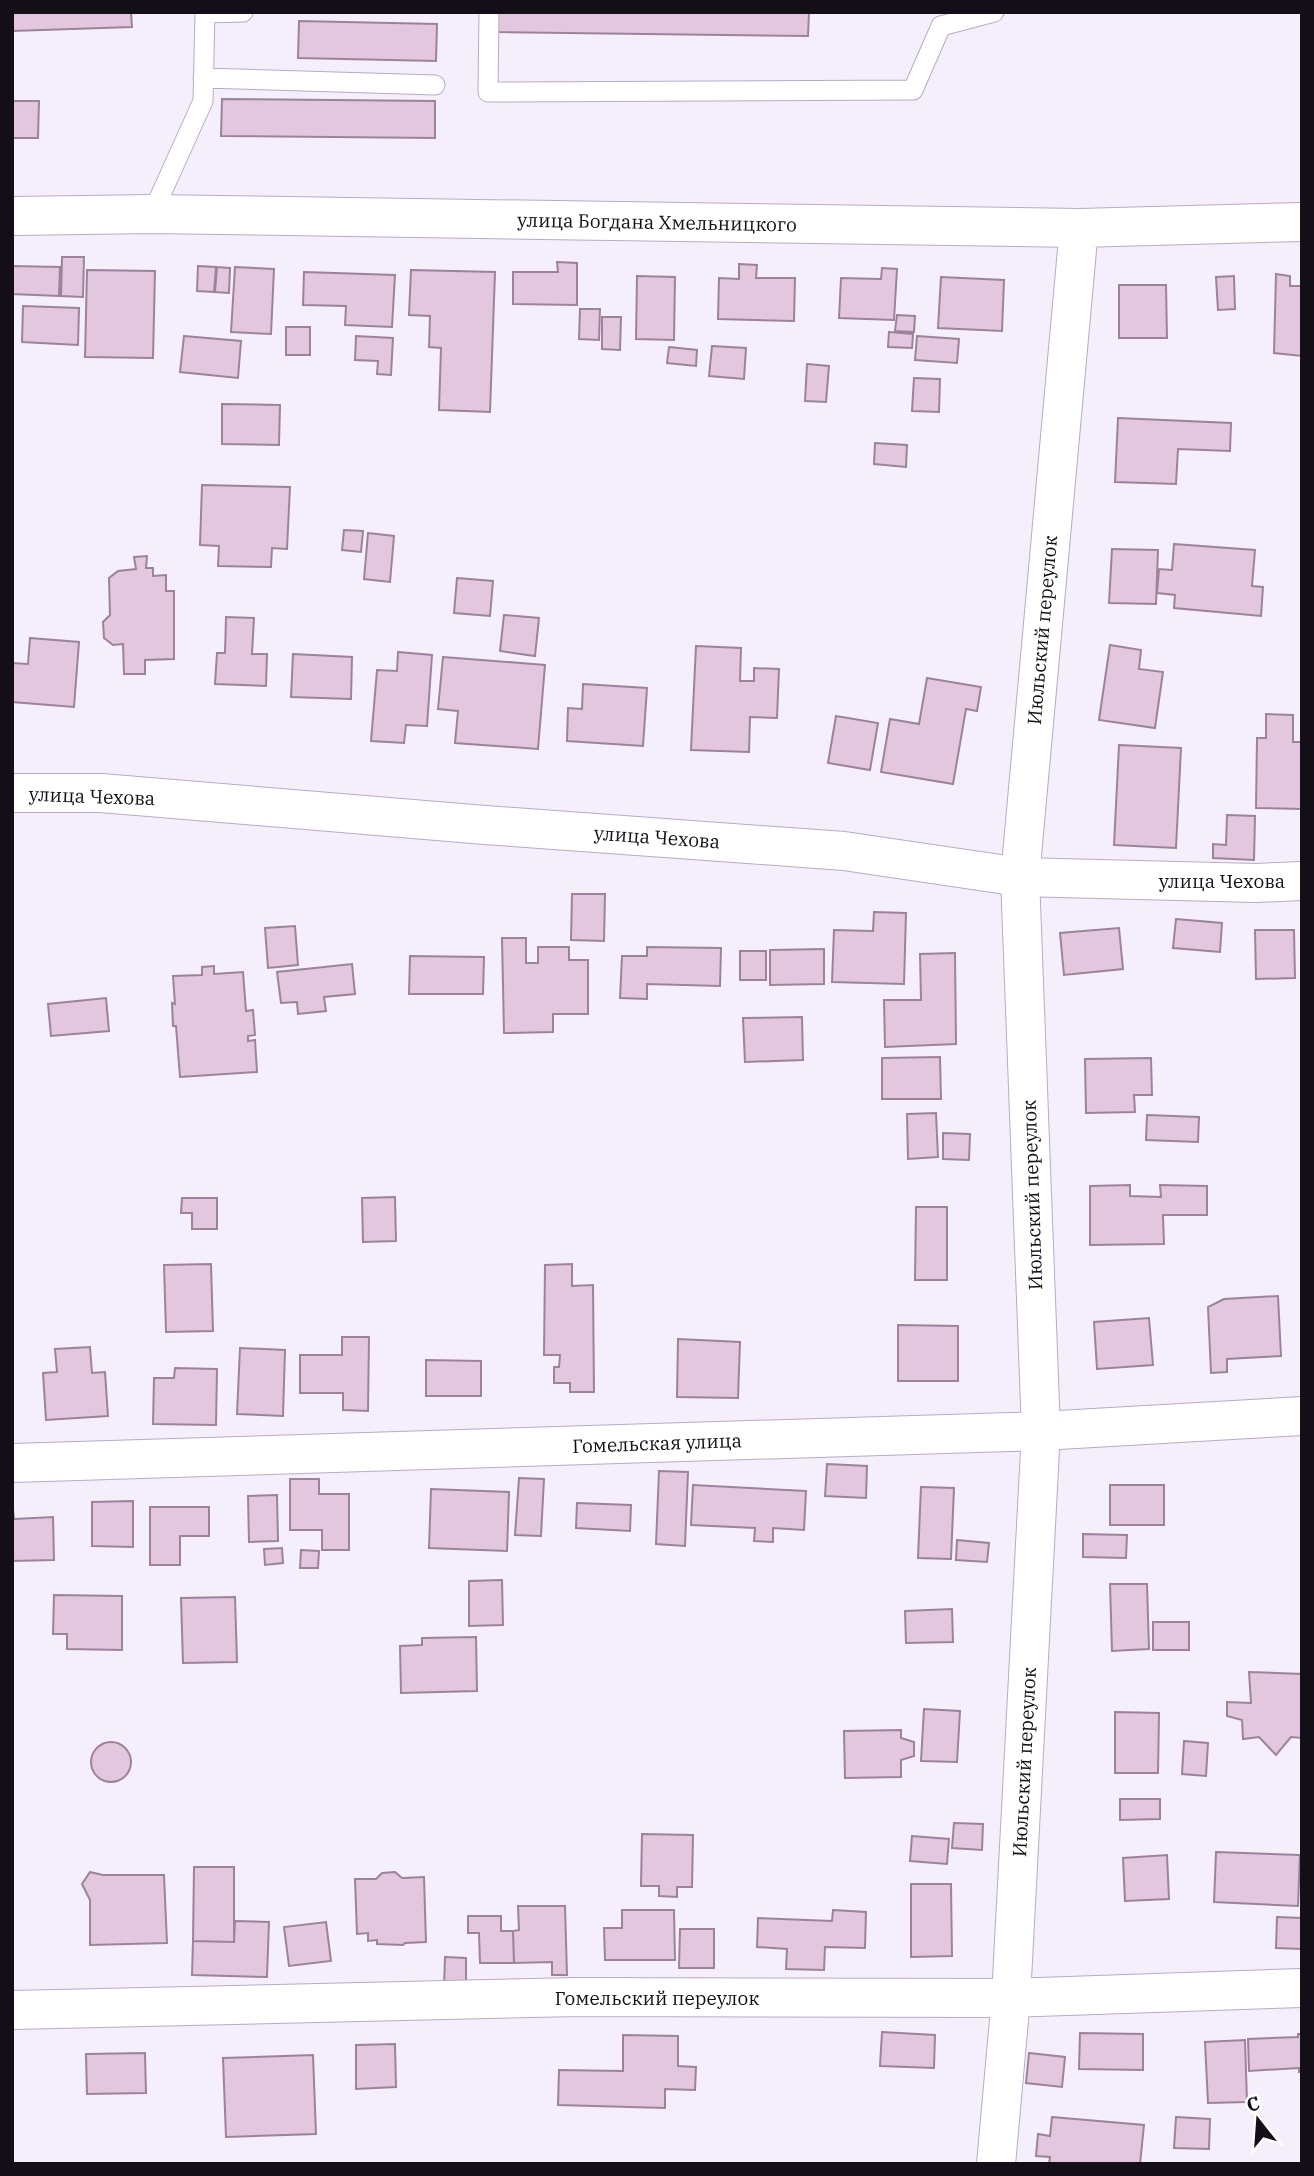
<svg xmlns="http://www.w3.org/2000/svg" width="1314" height="2176" viewBox="0 0 1314 2176" font-family="'IBM Plex Serif',serif">
<style>
.building{fill:#e2c7df;stroke:#9c839a;stroke-width:2}
.lines{fill:none;stroke-linecap:round;stroke-linejoin:round}
.lane-casing{stroke:#b8aac7;stroke-width:21}
.street-casing{stroke:#b8aac7;stroke-width:40}
.secondary-casing{stroke:#b8aac7;stroke-width:40}
.lane{stroke:#fff;stroke-width:19}
.street{stroke:#fff;stroke-width:38}
.secondary{stroke:#fff;stroke-width:38}
.labels{text-anchor:middle;dominant-baseline:central;stroke-width:7;stroke-linejoin:round;paint-order:stroke}
.street-label{font-size:19px;fill:#130e18;stroke:#fff}
</style>
<rect width="100%" height="100%" fill="#f5effc"/>
<path class="building" d="M12,12H131L132,27L12,31Z
M498,12H809L808,36L498,32Z
M299,21L437,24L436,61L298,58Z
M222,99L435,101V138L221,136Z
M12,101H39L38,138H12Z
M62,257H84L83,297L61,296Z
M557,262L577,263V305L513,304V272H558Z
M739,264L757,265L756,278H795L794,321L718,319L719,278L739,279Z
M12,266L60,267L59,296L12,294Z
M198,266L216,267L214,292L197,291Z
M217,267L230,268L229,293L215,292Z
M235,267L274,269L271,334L231,332Z
M882,268L897,269L894,320L839,318L841,278L881,279Z
M87,270L155,271L153,358L85,357Z
M411,270L495,272L490,412L439,410L441,348L429,347L430,316L409,315Z
M304,272L395,275L392,327L345,325L346,306L303,305Z
M1276,274L1290,276V286H1302V356L1274,353Z
M637,276L675,277L674,340L636,339Z
M1234,276L1235,309L1218,310L1216,277Z
M941,277L1004,280L1002,331L938,328Z
M1119,285H1166L1167,338H1119Z
M23,306L79,308L78,345L22,342Z
M580,309H600L599,340L579,339Z
M897,315L915,316L914,332L895,331Z
M602,317H621L620,350L602,349Z
M286,327H310V355H286Z
M889,332L913,334L912,348L888,347Z
M184,336L241,341L238,378L180,372Z
M356,336L393,338L391,375L377,374L378,361L355,360Z
M917,336L959,339L957,363L915,360Z
M712,346L746,348L744,379L709,376Z
M669,347L697,350L696,366L667,363Z
M807,364L829,366L826,402L805,401Z
M914,378L940,379L939,412L912,411Z
M222,404L280,405L279,445L222,444Z
M1118,418L1231,423L1230,451L1178,449L1176,484L1115,482Z
M875,443L907,445L906,467L874,464Z
M202,485L290,487L287,549L272,548L271,567L218,566L219,546L200,545Z
M344,530L363,531L361,552L342,550Z
M368,533L394,536L390,582L364,579Z
M1174,544L1255,550L1252,586L1263,587L1261,616L1174,608L1175,595L1157,593L1159,569L1172,570Z
M1112,549L1158,550L1156,604L1109,603Z
M147,556L146,568H153V576L166,575V591H174V659L145,660V674H124L123,644L113,645L104,638L103,622L110,615L109,578L118,571L136,569L134,557Z
M457,578L493,581L490,616L454,613Z
M504,615L539,618L535,656L500,651Z
M226,617L254,618L252,654H267L266,686L215,684L217,653H225Z
M30,638L79,642L74,707L12,702V663L28,664Z
M1110,645L1141,650L1139,669L1163,672L1155,728L1099,720Z
M696,646L741,648L740,681H754V668L779,669L777,718L750,717L749,752L691,750Z
M398,652L432,655L427,726L406,725L404,743L371,741L377,670L397,671Z
M293,654L352,657L351,699L291,697Z
M443,657L545,665L538,749L455,743L458,711L438,709Z
M927,678L981,687L977,711L966,709L953,784L881,772L890,719L919,724Z
M583,684L647,688L643,746L567,741L568,708L582,709Z
M1266,714L1293,715V742H1302V809L1256,808L1257,738H1266Z
M836,716L878,723L870,770L828,763Z
M1119,745L1181,748L1176,848L1114,845Z
M1227,815L1255,816L1254,860L1213,858V844L1226,845Z
M572,894H605L604,941L571,940Z
M874,912L906,913L904,984L832,982L834,930L873,931Z
M1176,919L1222,923L1220,952L1173,948Z
M295,926L298,965L268,968L265,928Z
M1119,928L1123,969L1064,975L1060,933Z
M1255,930H1294L1295,978L1256,979Z
M502,938H526V963H538V947H569V960H588V1014H553V1032L504,1033Z
M647,947L721,948L720,986L647,984V999L620,998L622,956H647Z
M824,949V984L770,985V950Z
M740,951H766V980H740Z
M955,953L956,1044L885,1047L884,1000H921L920,954Z
M410,956L484,957L483,994H409Z
M352,964L355,994L324,997L326,1011L298,1014L297,1002L281,1003L277,972Z
M214,966V974L243,972L246,1011L253,1010L255,1035L248,1036V1041L255,1040L257,1072L180,1077L176,1026H173L172,1003L175,1004L173,976L202,975V967Z
M106,998L109,1031L51,1036L48,1004Z
M802,1017L803,1060L745,1062L743,1018Z
M940,1057L941,1099H882V1058Z
M1151,1058L1152,1095H1134L1135,1112L1086,1113L1085,1059Z
M936,1113L938,1157L908,1159L907,1114Z
M1147,1115L1199,1117L1198,1142L1146,1140Z
M943,1133L970,1134L969,1160L943,1159Z
M1130,1185V1196L1161,1197L1160,1185L1207,1186V1215H1163L1164,1244L1090,1245V1186Z
M395,1197L396,1241L363,1242L362,1198Z
M182,1198H217V1229H192V1213H181Z
M916,1207H947V1280H915Z
M211,1264L213,1331L166,1332L164,1265Z
M572,1264V1286L593,1285L594,1392H570V1383H554V1367H559L560,1355H544L545,1265Z
M1278,1296L1281,1356L1227,1359V1372L1211,1373L1208,1307L1224,1299Z
M1149,1318L1153,1365L1097,1369L1094,1322Z
M898,1325L958,1326V1381H898Z
M342,1337H369L368,1411L343,1410V1393H300V1355H342Z
M678,1339L740,1342L738,1398L677,1397Z
M90,1347L92,1373L105,1372L108,1416L46,1420L43,1373L57,1372L55,1349Z
M240,1348L285,1350L283,1416L237,1414Z
M426,1360L481,1361V1396H426Z
M175,1368L217,1369L216,1425L153,1424L154,1378H174Z
M827,1464L867,1466L866,1498L825,1496Z
M659,1471L688,1472L685,1546L656,1544Z
M519,1478L544,1479L541,1536L515,1535Z
M290,1479H319V1494H349V1550H322V1530H290Z
M693,1485L806,1491L804,1530L773,1528V1542L754,1541L755,1528L691,1525Z
M1110,1485H1164V1525H1110Z
M921,1487L954,1488L951,1559L918,1558Z
M431,1489L509,1492L507,1551L429,1548Z
M277,1495L278,1541L249,1542L248,1496Z
M12,1500L14,1519L53,1517L54,1560L12,1561Z
M133,1501V1547L92,1546V1502Z
M577,1503L631,1505L630,1531L576,1528Z
M150,1507H209V1536H180V1565H150Z
M1083,1534L1127,1535L1126,1558L1083,1557Z
M957,1540L989,1543L987,1562L956,1560Z
M282,1548L283,1563L265,1565L264,1549Z
M301,1550L319,1551L318,1568H300Z
M502,1580L503,1625L469,1626V1581Z
M1110,1584H1147L1149,1649L1112,1651Z
M54,1595L122,1596V1650L67,1649V1634H53Z
M235,1597L237,1662L183,1663L181,1598Z
M952,1609L953,1642L906,1643L905,1611Z
M1153,1622H1189V1650H1153Z
M476,1637L477,1691L401,1693L400,1646L422,1645V1638Z
M1249,1672L1302,1674V1738L1291,1737L1276,1755L1259,1737L1243,1739L1242,1720L1227,1716V1702L1251,1703Z
M924,1709L960,1711L957,1762L921,1761Z
M1115,1712L1159,1713L1158,1773H1115Z
M901,1730V1738L914,1742V1756L901,1760V1777L845,1778L844,1731Z
M1184,1741L1208,1743L1206,1776L1182,1774Z
M91 1762a20 20 0 1 1 40 0a20 20 0 1 1-40 0Z
M1120,1799H1160V1819L1120,1820Z
M954,1823L983,1824L982,1850L952,1848Z
M642,1834L693,1835L692,1887H677V1897L659,1896V1886H641Z
M912,1836L949,1839L947,1864L910,1861Z
M1216,1852L1300,1855L1298,1906L1214,1902Z
M1167,1855L1169,1899L1125,1901L1123,1858Z
M194,1867H234V1942L193,1941Z
M90,1872L103,1875H164L167,1943L90,1945V1900L82,1884Z
M395,1872L402,1878L424,1877L426,1942L405,1943L403,1945L377,1944V1940L368,1941V1933L357,1934L355,1879H376L382,1873Z
M911,1884H951L952,1956L911,1957Z
M518,1906H565L567,1975H552V1962L514,1963L513,1931L519,1930Z
M622,1910H674L675,1960H605L604,1928H622Z
M833,1910L866,1912L865,1948L825,1947L824,1970L786,1969L787,1949L757,1947L758,1918L832,1921Z
M468,1916H501V1931H513L514,1963H480L479,1933H468Z
M1277,1917L1302,1918V1949L1276,1948Z
M235,1921L269,1922L267,1977L192,1975L193,1941L234,1942Z
M326,1922L331,1961L289,1966L284,1927Z
M680,1929H714V1968H679Z
M445,1957L466,1958V1988H444Z
M882,2032L935,2035L934,2068L880,2066Z
M1080,2033L1143,2034V2070L1079,2069Z
M1298,2034H1302V2072H1299V2068L1249,2071L1248,2039L1298,2037Z
M623,2035L678,2036V2066L696,2067L695,2090L665,2089V2108L558,2105L559,2070L623,2071Z
M1245,2040L1247,2102L1208,2103L1205,2042Z
M395,2044L396,2087L356,2089V2045Z
M145,2053L146,2093L87,2094L86,2054Z
M1029,2053L1065,2057L1062,2087L1026,2083Z
M313,2055L316,2134L226,2137L223,2058Z
M1052,2117L1144,2125L1140,2164H1049L1050,2157L1036,2156L1038,2134L1050,2136Z
M1176,2117L1210,2119L1209,2149L1174,2148Z"/>
<g class="lines">
<defs>
<path id="lane" d="M489,12L488,92L913,90L941,26L994,12
M205,13L243,12
M203,78L435,85
M152,214L203,101L205,12"/>
<path id="street" d="M12,216L152,214L1079,228L1302,222
M12,1463L1041,1431L1302,1416
M12,2010L577,1997L1011,1998L1302,1988
M996,2164L1011,1998L1041,1431L1020,877L1079,228"/>
<path id="secondary" d="M12,793H101L485,825L844,851L1020,877L1256,883L1302,881"/>
</defs>
<use href="#lane" class="lane-casing"/>
<use href="#street" class="street-casing"/>
<use href="#secondary" class="secondary-casing"/>
<use href="#lane" class="lane"/>
<use href="#street" class="street"/>
<use href="#secondary" class="secondary"/>
</g>
<g class="labels">
<g class="street-label">
<text transform="translate(657 222) rotate(1)">улица Богдана Хмельницкого</text>
<text transform="translate(1042 630) rotate(-85)">Июльский переулок</text>
<text transform="translate(92 796) rotate(2)">улица Чехова</text>
<text transform="translate(657 837) rotate(4)">улица Чехова</text>
<text x="1222" y="881">улица Чехова</text>
<text transform="translate(1032 1195) rotate(-92)">Июльский переулок</text>
<text transform="translate(657 1443) rotate(-2)">Гомельская улица</text>
<text transform="translate(1024 1762) rotate(-87)">Июльский переулок</text>
<text x="657" y="1998">Гомельский переулок</text>
</g>
</g>
<rect width="1314" height="2176" fill="none" stroke="#130e18" stroke-width="28"/>
<g transform="translate(1258 2120) rotate(343)" stroke="#ffffff" stroke-width="5" paint-order="stroke">
<path d="M0-5L12 26L0 18L-12 26Z" fill="#130e18"/>
<text y="-10" font-size="19" font-weight="bold" text-anchor="middle" fill="#130e18">С</text>
</g>
</svg>
